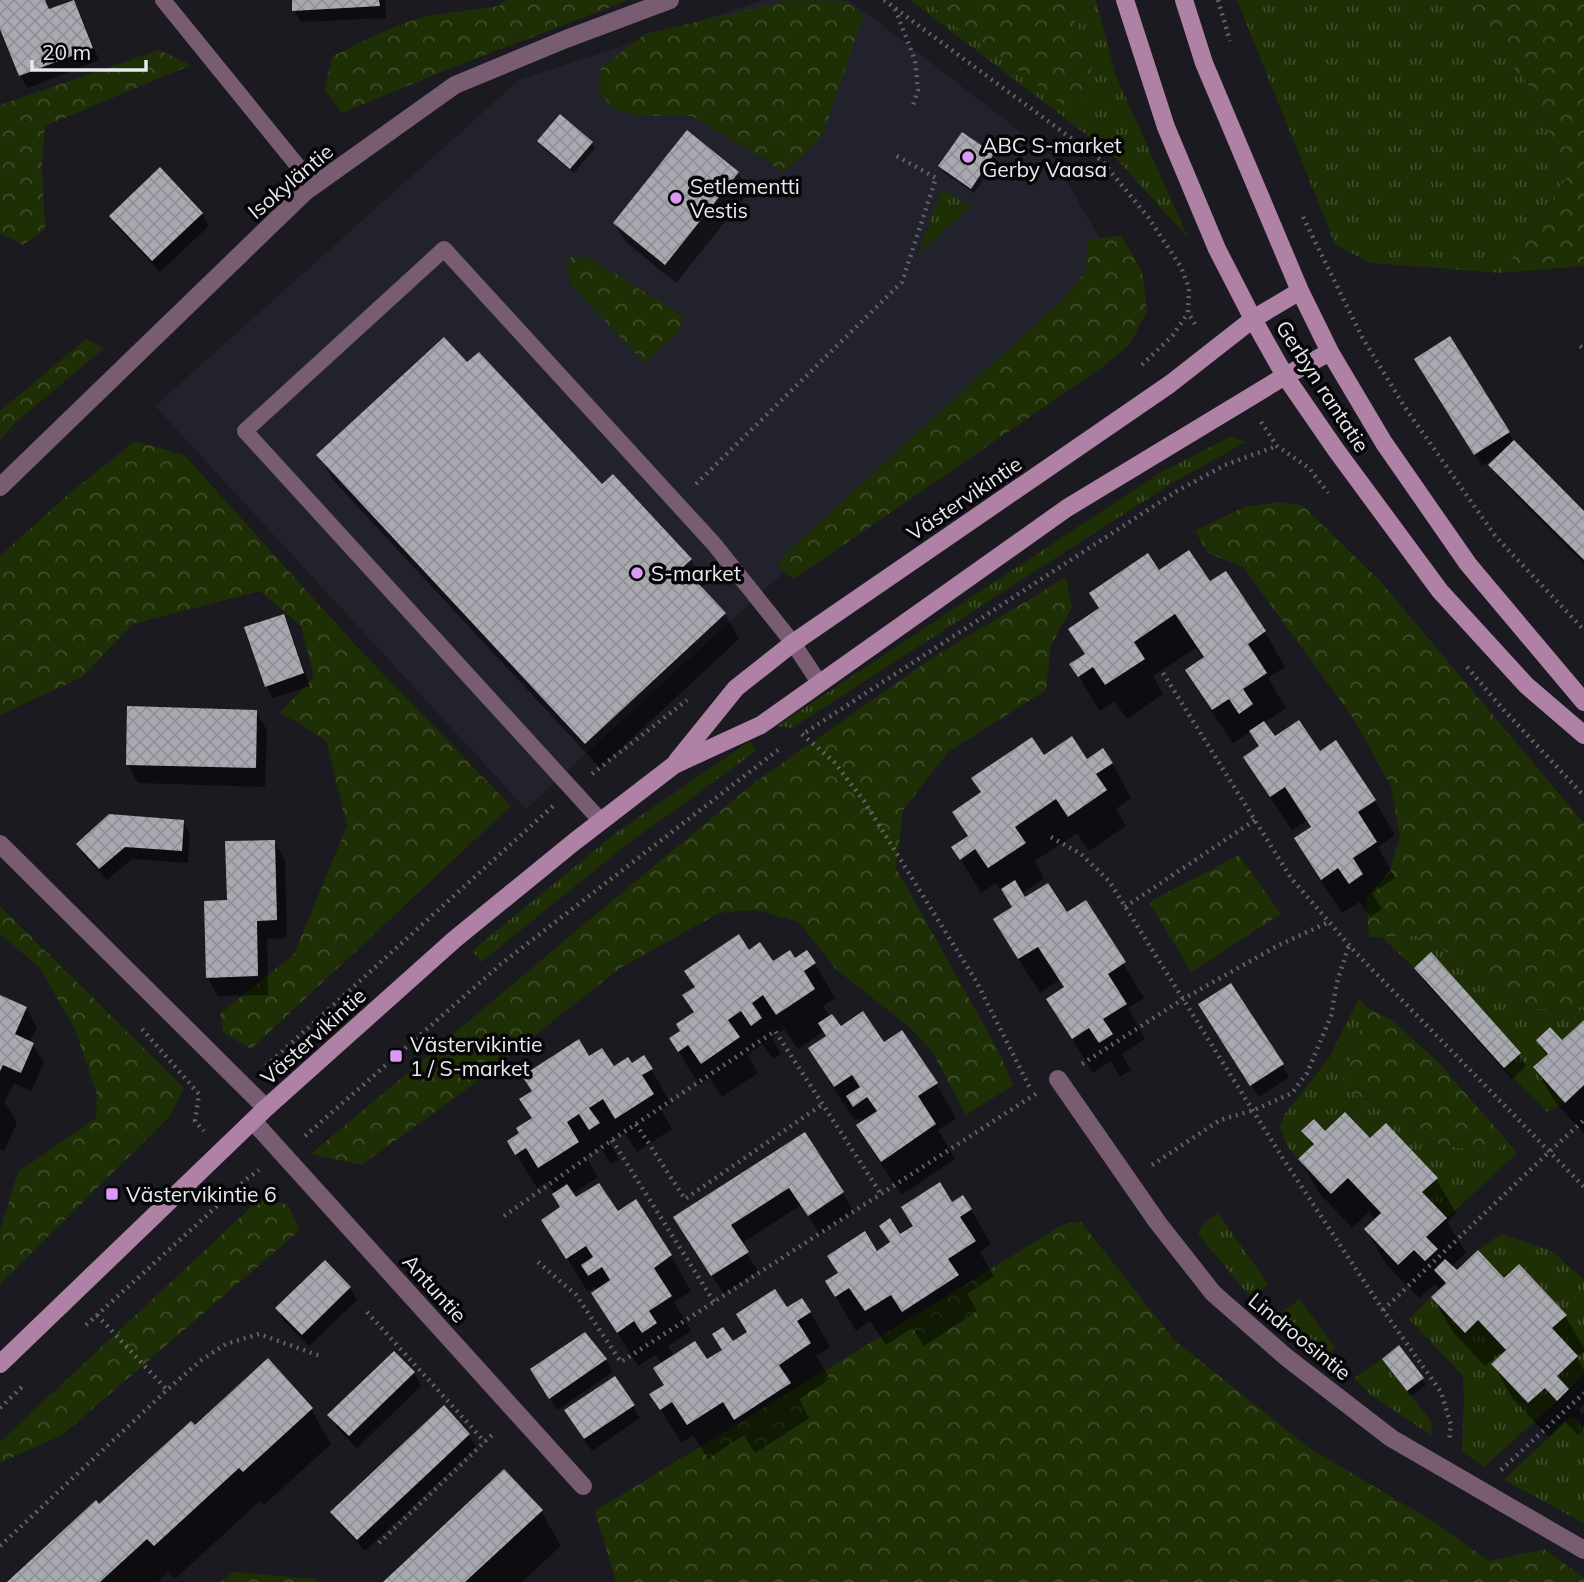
<svg xmlns="http://www.w3.org/2000/svg" width="1584" height="1582" viewBox="0 0 1584 1582" font-family="Mulish,sans-serif">
<style>
.built{fill:#22222d}
.grass{fill:url(#grass-tufts)}
.forest{fill:url(#forest-crowns)}
.shadow{fill:#0007}
.building{fill:url(#building-cross-hatch)}
.lines{fill:none;stroke-linecap:round;stroke-linejoin:round}
.path{stroke:#616167;stroke-width:4.5;stroke-dasharray:2 5;stroke-linecap:butt}
.lane{stroke:#785c72;stroke-width:16}
.street{stroke:#785c72;stroke-width:18}
.secondary{stroke:#ae81a5;stroke-width:18}
.poi-dot{fill:#db99f5;stroke:#060608;stroke-width:2.5}
.labels{text-anchor:middle;dominant-baseline:central;stroke-width:7;stroke-linejoin:round;paint-order:stroke}
.poi-label{font-size:21px;fill:#e9e9ed;stroke:#060608;text-anchor:start}
.street-label{font-size:21px;fill:#e9e9ed;stroke:#060608}
</style>
<defs>
<pattern id="grass-tufts" width="24" height="20" patternUnits="userSpaceOnUse" patternTransform="scale(1.75)"><rect width="24" height="20" fill="#1e2f05"/><path d="M3 7l-1-3M5 7V3M7 7l1-3M15 17l-1-3M17 17v-4M19 17l1-3" fill="none" stroke="#3f4d2a"/></pattern>
<pattern id="forest-crowns" width="20" height="18" patternUnits="userSpaceOnUse" patternTransform="scale(1.75)"><rect width="20" height="18" fill="#1e2f05"/><path d="M2 6a3 3 0 1 1 6 0M12 15a3 3 0 1 1 6 0" fill="none" stroke="#3f4d2a"/></pattern>
<pattern id="building-cross-hatch" width="8" height="8" patternUnits="userSpaceOnUse" patternTransform="scale(1.75)"><rect width="8" height="8" fill="#a9a9b1"/><path d="M0 0l8 8M0 8l8-8" fill="none" stroke="#909096"/></pattern>
</defs>
<rect width="100%" height="100%" fill="#1a1a20"/>
<path class="built" d="M764,0H849L882,25L1053,157L1116,267L526,809L155,406L519,80Z"/>
<path class="grass" d="M910,0H1096L1115,73L1188,238L1112,154Z
M1237,0H1457L1530,87L1567,177L1502,273L1370,263L1335,244Z
M942,188L970,207L919,253Z
M1230,437L1246,442L1169,485L792,728L777,726L1158,474Z
M750,741L756,751L625,846L481,962L472,951L617,832Z
M1418,936L1467,963L1502,992L1534,1009L1584,1007V1021H1583L1562,1040L1550,1027L1536,1040L1548,1054L1533,1068L1565,1103L1547,1112L1504,1068L1520,1053L1430,953L1414,968L1382,937Z
M1359,998L1368,1008L1343,1078L1348,1092L1371,1101L1407,1124L1432,1142L1495,1151L1508,1142L1517,1153L1447,1218L1422,1192L1437,1178L1370,1138L1346,1112L1325,1131L1313,1119L1302,1131L1314,1144L1298,1159L1287,1146L1280,1127L1285,1114L1329,1058Z
M1218,1213L1268,1284L1256,1296L1248,1294L1198,1234L1202,1225Z
M1501,1234L1552,1251L1584,1280V1374L1569,1389L1557,1376L1552,1328L1566,1314L1519,1264L1504,1278L1478,1250Z
M1431,1297L1464,1332L1478,1320L1506,1350L1491,1364L1528,1403L1545,1388L1557,1401L1484,1467L1462,1451L1464,1396L1463,1376L1409,1319Z
M1300,1299L1335,1348L1324,1359L1298,1339L1278,1315Z
M1382,1359L1432,1422L1431,1435L1371,1395L1354,1378Z
M1569,1418H1576L1584,1427V1523L1504,1480Z"/>
<path class="forest" d="M507,0H629L446,70L342,113L324,89L333,56L395,26L427,16L499,6Z
M791,0L846,1L863,16L822,137L783,173L766,160L692,116H639L615,110L598,92L601,68L645,34Z
M925,0H1064L1089,47L1094,94L1068,109L999,55L963,33Z
M1457,0H1584V266L1502,273L1567,177L1530,87Z
M159,50L191,65L45,126L42,166L45,229L23,245L0,233V105Z
M1121,235L1142,271L1147,311L1130,344L1104,366L794,579L779,568L783,556L1063,299L1086,271L1088,240Z
M571,257L593,260L683,316L679,333L644,362L571,285L567,266Z
M86,339L104,348L16,422L0,440V411Z
M135,441L184,455L359,649L511,806L251,1049L223,1032L220,1014L294,954L347,826L326,741L302,725L280,713L314,677L301,626L260,591L133,624L82,677L0,715V556L71,492Z
M1278,502L1302,505L1380,581L1584,823V1007L1535,1009L1502,992L1467,963L1418,936L1369,937L1366,899L1390,870L1400,836L1391,786L1353,718L1243,567L1208,553L1195,531L1244,507Z
M1066,577L1072,607L1051,645L1046,690L948,752L903,810L896,868L999,1052L1013,1085L966,1115L932,1051L909,1027L836,969L799,922L756,910L719,913L620,968L467,1089L361,1165L311,1154L583,925L754,783L935,656Z
M1239,855L1281,914L1191,972L1149,902Z
M0,906L184,1088L169,1117L0,1284V1231L18,1172L96,1118L97,1095L75,1029L40,968L0,934Z
M1368,1008L1392,1020L1439,1063L1508,1142L1495,1151L1457,1148L1432,1142L1407,1124L1372,1101L1348,1092L1343,1078Z
M262,1197L288,1205L300,1230L62,1435L0,1463V1442Z
M1081,1222L1174,1340L1308,1447L1434,1522L1489,1561L1544,1549L1584,1578V1582H616L595,1511L1064,1224Z
M234,1572L317,1579L318,1582H220Z"/>
<path class="shadow" d="M0,0H46L50,10L73,1L80,13L99,60L28,88L20,76L0,24Z
M293,0H385L386,18L301,22L294,10Z
M962,135L993,156L996,161L974,193L943,172L940,167Z
M539,141L592,143L595,148L574,173L542,147Z
M738,173L749,192L676,283L626,242L615,224Z
M202,214L209,226L160,272L118,228L111,216Z
M467,365L602,487L691,560L705,585L701,588L725,614L739,639L600,768L333,480L319,455Z
M1423,371L1509,433L1516,445L1584,513V564L1498,477L1491,465L1497,456L1482,466Z
M1159,572L1210,584L1225,574L1265,632L1285,667L1268,678L1286,708L1264,723L1274,739L1319,754L1335,743L1375,801L1395,835L1378,847L1395,878L1372,893L1382,909L1370,917L1360,902L1342,913L1316,873L1296,839L1311,829L1306,821L1292,830L1266,792L1246,757L1260,747L1250,732L1233,743L1207,705L1187,670L1204,659L1196,648L1153,676L1163,694L1127,719L1114,701L1100,711L1092,699L1072,664L1085,655L1071,630Z
M283,616L290,628L310,686L273,698L266,686Z
M256,712L267,730L265,787L138,783L127,764Z
M1044,758L1112,763L1131,798L1116,809L1126,826L1089,851L1077,833L1035,861L1044,878L1021,894L1025,900L1067,915L1086,903L1144,998L1128,1008L1145,1039L1122,1054L1131,1070L1120,1077L1111,1061L1093,1073L1048,999L1065,989L1059,980L1040,993L1015,954L1013,908L996,883L981,893L954,848L968,838L954,813Z
M183,821L190,834L188,863L132,859L107,880L85,857L78,845Z
M274,841L285,860L287,938L267,939L268,995L218,996L207,977L229,902Z
M749,952L773,964L795,960L815,964L835,998L823,1006L830,1017L840,1029L884,1044L936,1084L956,1118L938,1130L955,1159L902,1195L878,1160L858,1126L863,1123L860,1118L855,1121L830,1083L810,1049L828,1037L824,1031L798,1049L784,1029L772,1038L781,1054L773,1059L762,1044L748,1055L758,1073L722,1097L710,1078L699,1085L671,1039L682,1031L695,1013L696,989L686,972Z
M1416,968L1519,1054L1526,1066L1512,1079L1423,980Z
M0,997L26,1009L37,1027L29,1043L33,1045L44,1063L31,1091L14,1083L4,1103L6,1104L17,1123L4,1151L0,1149Z
M1207,1017L1282,1065L1289,1077L1259,1097Z
M1584,1024V1134L1555,1102L1535,1068L1547,1057L1538,1041L1561,1042Z
M644,1057L671,1104L661,1110L672,1129L637,1152L624,1133L609,1142L619,1159L611,1164L601,1148L586,1157L598,1177L572,1194L576,1200L617,1213L635,1202L671,1256L691,1291L674,1302L691,1331L668,1346L674,1356L706,1362L786,1310L810,1312L830,1347L816,1356L830,1379L799,1399L809,1418L755,1453L744,1435L708,1459L693,1435L681,1443L652,1395L665,1386L662,1364L656,1355L638,1366L593,1293L597,1290L595,1287L588,1292L543,1220L562,1207L547,1182L537,1188L509,1142L521,1134L589,1058L613,1069L632,1065Z
M1304,1131L1370,1141L1436,1179L1456,1213L1447,1222L1466,1253L1451,1267L1457,1273L1504,1281L1565,1316L1584,1348V1352L1577,1358L1584,1370V1404L1579,1409L1582,1415L1584,1413V1429L1578,1435L1565,1421L1549,1437L1513,1399L1493,1364L1502,1356L1499,1354L1485,1366L1453,1332L1433,1298L1441,1290L1435,1284L1419,1298L1386,1264L1366,1229L1376,1220L1369,1212L1352,1228L1320,1194L1300,1159L1313,1147Z
M805,1134L854,1212L820,1234L801,1205L741,1244L758,1271L724,1294L686,1237Z
M952,1204L971,1210L991,1244L980,1252L994,1276L967,1294L977,1311L924,1346L912,1328L886,1345L870,1321L856,1331L827,1282L877,1253Z
M350,1288L357,1300L309,1346L284,1321L277,1309Z
M585,1334L606,1360L613,1372L557,1410L539,1382Z
M1387,1365L1422,1379L1426,1385L1411,1396Z
M414,1373L421,1386L357,1448L337,1428L330,1415Z
M633,1406L640,1418L592,1451L573,1423Z
M311,1409L331,1444L264,1505L260,1501L175,1579L168,1572L158,1582H10L194,1428Z
M469,1435L476,1447L365,1551L340,1524L333,1512Z
M541,1511L561,1546L522,1582H385Z"/>
<path class="building" d="M0,0H45L49,9L74,0L93,48L19,76L0,29Z
M292,0H379L380,6L292,11Z
M560,114L593,142L570,169L537,141Z
M687,130L739,172L665,265L613,223Z
M962,132L994,154L971,189L938,166Z
M160,167L203,213L152,261L109,216Z
M1450,336L1510,432L1474,455L1414,359Z
M444,337L467,362L479,352L602,484L613,474L692,559L683,567L726,613L585,744L316,455Z
M1514,440L1584,511V560L1488,465Z
M1189,550L1210,581L1226,571L1266,631L1248,644L1267,673L1243,689L1253,704L1239,714L1229,699L1212,710L1185,670L1204,657L1175,614L1134,642L1145,659L1105,685L1093,667L1078,677L1069,664L1085,654L1068,629L1099,608L1089,593L1148,553L1159,570Z
M284,614L304,673L265,687L244,627Z
M127,706L257,710L256,768L126,765Z
M1299,720L1320,751L1336,740L1376,800L1358,812L1377,842L1353,858L1363,874L1349,884L1338,868L1321,880L1294,838L1311,827L1285,787L1270,797L1243,757L1259,746L1249,731L1264,721L1275,736Z
M1072,736L1087,759L1103,748L1113,763L1096,774L1107,790L1068,817L1056,799L1015,827L1026,843L988,868L975,849L960,860L951,847L968,836L952,812L981,792L971,778L1032,737L1044,755Z
M109,814L184,820L182,851L125,847L99,869L76,844Z
M275,840L277,920L257,921L258,976L206,978L204,901L227,900L225,841Z
M1015,880L1025,897L1048,883L1067,912L1086,900L1126,962L1108,974L1127,1004L1103,1019L1113,1034L1099,1043L1089,1028L1072,1039L1046,999L1064,987L1038,947L1018,959L993,919L1012,907L1001,889Z
M739,934L749,950L760,942L773,961L790,950L795,958L807,950L816,963L804,971L815,989L776,1015L763,995L752,1003L762,1018L751,1026L741,1011L728,1020L740,1037L701,1064L688,1045L678,1052L669,1038L680,1031L676,1024L694,1012L682,995L695,987L684,971Z
M1431,952L1521,1053L1504,1068L1414,968Z
M1231,983L1284,1064L1250,1086L1198,1004Z
M0,995L27,1007L15,1034L34,1043L21,1073L3,1065L0,1071Z
M863,1011L884,1042L902,1030L938,1083L918,1096L936,1124L881,1162L856,1125L877,1111L867,1097L853,1107L846,1096L860,1087L852,1075L834,1087L808,1048L826,1036L818,1023L832,1014L841,1026Z
M1584,1020V1085L1565,1103L1533,1067L1548,1054L1536,1040L1550,1027L1562,1040Z
M579,1039L589,1056L602,1048L614,1066L628,1057L632,1063L644,1055L653,1069L642,1075L654,1094L615,1119L603,1099L589,1108L600,1123L589,1130L579,1114L567,1122L579,1142L538,1168L526,1148L515,1155L507,1141L519,1133L516,1128L532,1118L519,1099L532,1091L522,1076Z
M1345,1112L1370,1138L1386,1123L1438,1178L1422,1192L1447,1218L1426,1237L1438,1249L1425,1261L1414,1250L1398,1265L1364,1229L1381,1213L1348,1178L1331,1194L1298,1159L1314,1144L1301,1131L1314,1119L1325,1131Z
M805,1132L844,1192L808,1216L789,1188L731,1225L749,1252L711,1276L673,1217Z
M940,1182L952,1202L963,1195L972,1209L960,1217L976,1241L948,1259L959,1275L902,1312L891,1295L865,1311L849,1288L835,1297L825,1281L838,1273L827,1256L865,1231L877,1251L890,1242L879,1226L890,1218L900,1234L913,1226L901,1207Z
M599,1183L618,1211L636,1199L672,1255L654,1268L672,1296L649,1311L657,1323L642,1333L634,1321L617,1333L591,1293L610,1280L602,1267L588,1276L581,1265L593,1257L586,1246L566,1259L541,1220L560,1207L552,1194L567,1184L576,1197Z
M1478,1250L1504,1278L1519,1264L1567,1315L1552,1328L1578,1356L1557,1376L1569,1389L1557,1401L1545,1388L1528,1403L1491,1364L1506,1350L1478,1320L1465,1333L1431,1297L1446,1283L1434,1270L1445,1259L1457,1270Z
M325,1260L351,1287L302,1335L275,1308Z
M775,1289L787,1307L802,1298L811,1312L797,1321L811,1343L779,1365L791,1383L734,1420L723,1402L687,1425L672,1402L660,1410L649,1394L664,1385L653,1368L695,1341L707,1359L722,1350L712,1334L723,1327L733,1341L747,1332L736,1314Z
M585,1332L607,1359L549,1399L530,1369Z
M1399,1345L1424,1378L1407,1391L1382,1359Z
M394,1351L415,1372L349,1436L327,1415Z
M268,1358L313,1408L243,1472L239,1468L154,1546L147,1539L100,1582H7L96,1500L99,1504L191,1421L195,1425Z
M615,1376L635,1405L584,1439L564,1410Z
M444,1405L470,1434L357,1540L330,1512Z
M504,1469L543,1510L465,1582H383Z"/>
<g class="lines">
<path class="path" d="M884,0L1102,161L1148,217L1181,267L1189,288L1188,313L1197,327
M1218,0L1230,41
M895,9L915,60L918,90L912,109
M1303,217L1362,337L1404,406L1496,537L1584,630
M1580,346L1584,349
M1142,365L1173,335L1188,313
M1261,422L1277,446L1309,468L1328,493
M696,484L902,282L936,178L893,154
M1467,667L1502,708L1584,796
M1163,673L1291,878L1356,953L1584,1187
M806,732L1177,491L1225,465L1277,446
M802,734L834,762L864,801L976,981L1030,1088
M592,774L687,700
M1051,837L1081,854L1109,881L1282,1157L1383,1310L1441,1392L1451,1425L1449,1441
M1125,907L1255,820
M142,1029L199,1094L195,1121L204,1131
M1082,1064L1183,999L1279,945L1329,922
M266,1066L553,806
M636,1124L685,1199L823,1104
M305,1136L501,964L778,750
M612,1140L714,1302
M1152,1165L1220,1120L1254,1110L1292,1093L1307,1073L1331,1016L1337,982L1349,945
M504,1216L612,1140L775,1031L881,1194
M538,1262L576,1295L621,1362L1037,1093
M1383,1310L1549,1152L1584,1120
M367,1312L485,1442
M97,1315L167,1390
M86,1325L248,1178L259,1170
M0,1408L24,1385
M1501,1470L1584,1393
M379,1543L495,1432
M0,1546L167,1390L200,1361L226,1344L259,1334L320,1356"/>
<path class="lane" d="M163,0L314,186
M601,821L245,431L444,249L714,544L793,643L820,684"/>
<path class="street" d="M0,487L305,192L455,85L566,39L670,0
M0,844L266,1108
M1058,1079L1158,1223L1213,1293L1286,1357L1391,1438L1584,1550
M253,1121L583,1486"/>
<path class="secondary" d="M1125,0L1166,127L1217,249L1253,319L1285,376L1336,450L1440,591L1526,685L1584,735
M1184,0L1204,63L1300,291L1330,352L1384,443L1468,564L1584,702
M677,761L736,688L793,643L1170,384L1253,319L1300,291
M0,1364L266,1108L455,939L574,842L674,765L761,725L1067,508L1285,376L1330,352"/>
</g>
<g class="poi-dot">
<circle cx="968" cy="157" r="7"/>
<circle cx="676" cy="198" r="7"/>
<circle cx="637" cy="573" r="7"/>
<rect x="389" y="1049" width="14" height="14" rx="3.5"/>
<rect x="105" y="1187" width="14" height="14" rx="3.5"/>
</g>
<g class="labels">
<g class="poi-label">
<text x="982" y="145">ABC S-market<tspan x="982" dy="24">Gerby Vaasa</tspan></text>
<text x="690" y="186">Setlementti<tspan x="690" dy="24">Vestis</tspan></text>
<text x="651" y="573">S-market</text>
<text x="410" y="1044">Västervikintie<tspan x="410" dy="24">1 / S-market</tspan></text>
<text x="126" y="1194">Västervikintie 6</text>
</g>
<g class="street-label">
<text transform="translate(290 181) rotate(-40)">Isokyläntie</text>
<text transform="translate(1323 386) rotate(57)">Gerbyn rantatie</text>
<text transform="translate(964 498) rotate(-34)">Västervikintie</text>
<text transform="translate(313 1036) rotate(-42)">Västervikintie</text>
<text transform="translate(435 1288) rotate(48)">Antuntie</text>
<text transform="translate(1300 1336) rotate(39)">Lindroosintie</text>
</g>
</g>
<path d="M32 60v10h114v-10" fill="none" stroke="#e9e9ed" stroke-width="3.5"/>
<text x="42" y="60" font-size="21" fill="#e9e9ed" stroke="#060608" stroke-width="5" paint-order="stroke">20 m</text>
</svg>
